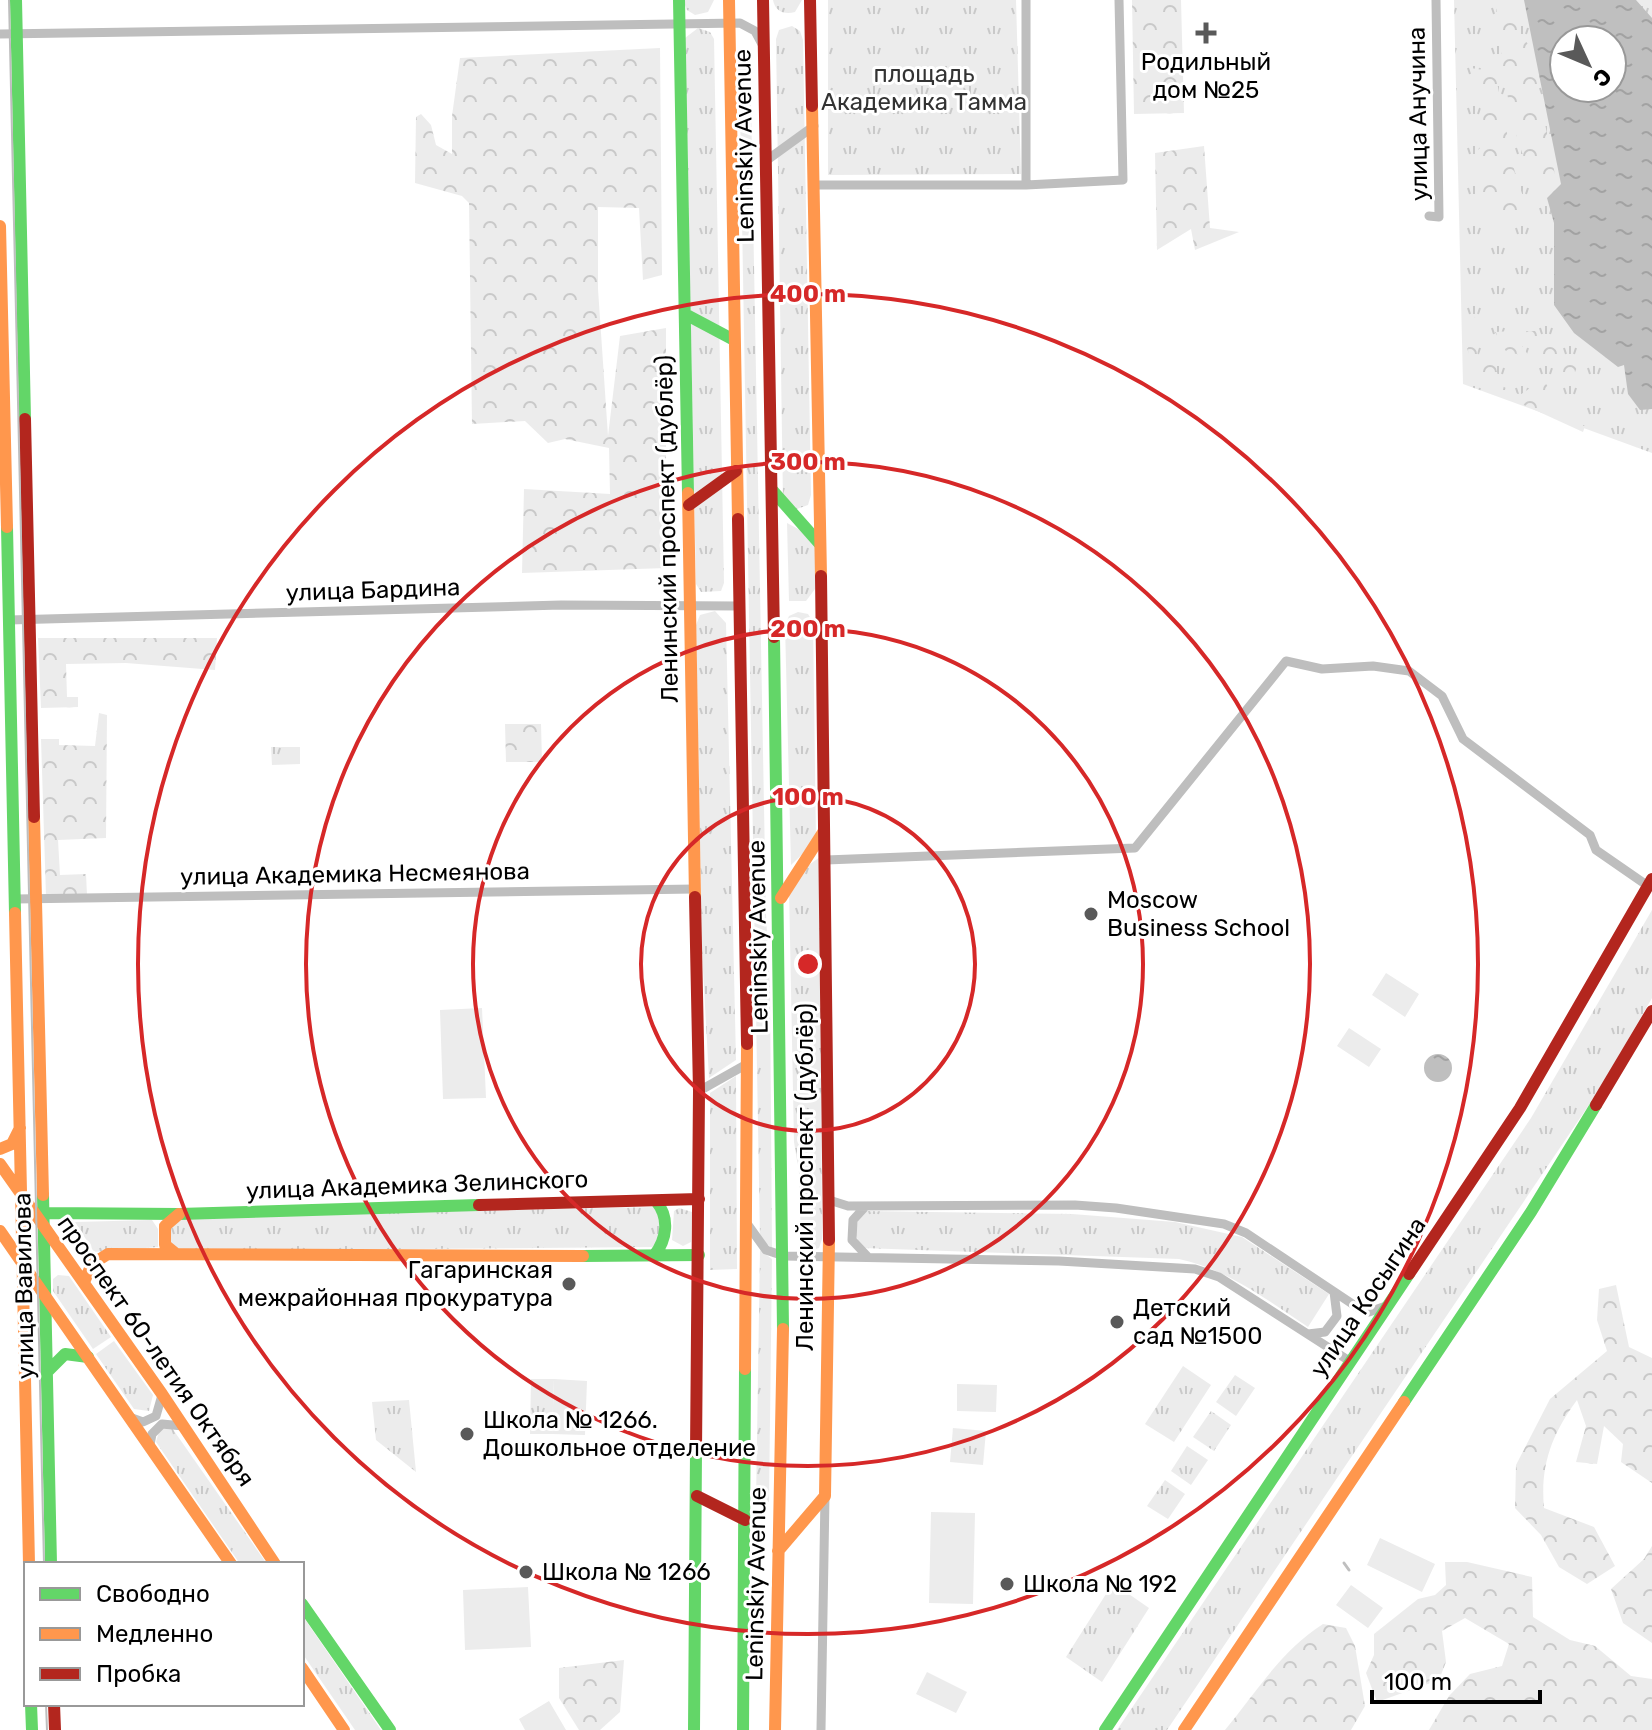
<svg xmlns="http://www.w3.org/2000/svg" width="1652" height="1730" viewBox="0 0 1652 1730" font-family="Rubik,sans-serif">
<style>
.grass{fill:url(#grass-tufts);fill-rule:evenodd}
.forest{fill:url(#forest-crowns)}
.pitch{fill:#ececec}
.water{fill:url(#water-ripples);fill-rule:evenodd}
.lines{fill:none;stroke-linecap:round;stroke-linejoin:round}
.stream{stroke:#bfbfbf;stroke-width:3}
.street{stroke:#bebebe;stroke-width:9}
.fast{stroke:#63d668;stroke-width:12}
.slow{stroke:#ff974d;stroke-width:12}
.jam{stroke:#b3261e;stroke-width:12}
.tram{stroke:#bebebe;stroke-width:2}
.ring{fill:none;stroke:#d62828;stroke-width:4}
.poi-dot{fill:#595959;stroke:#fff;stroke-width:3}
.labels{text-anchor:middle;dominant-baseline:central;stroke-width:6;stroke-linejoin:round;paint-order:stroke}
.poi-label{font-size:24px;fill:#000;stroke:#fff;text-anchor:start}
.park-label{font-size:24px;fill:#333;stroke:#fff}
.street-label{font-size:24px;fill:#000;stroke:#fff}
.centre{fill:#d62828;stroke:#fff;stroke-width:4}
.ring-label{font-size:24px;text-anchor:middle;font-weight:bold;fill:#d62828;stroke:#fff;stroke-width:6;stroke-linejoin:round;paint-order:stroke}
</style>
<defs>
<pattern id="grass-tufts" width="24" height="20" patternUnits="userSpaceOnUse" patternTransform="scale(2)"><rect width="24" height="20" fill="#ececec"/><path d="M3 7l-1-3M5 7V3M7 7l1-3M15 17l-1-3M17 17v-4M19 17l1-3" fill="none" stroke="#c9c9c9"/></pattern>
<pattern id="forest-crowns" width="20" height="18" patternUnits="userSpaceOnUse" patternTransform="scale(2)"><rect width="20" height="18" fill="#ececec"/><path d="M2 6a3 3 0 1 1 6 0M12 15a3 3 0 1 1 6 0" fill="none" stroke="#c9c9c9"/></pattern>
<pattern id="water-ripples" width="26" height="14" patternUnits="userSpaceOnUse" patternTransform="scale(2)"><rect width="26" height="14" fill="#bfbfbf"/><path d="M2 4q2-2 4 0t4 0M15 11q2-2 4 0t4 0" fill="none" stroke="#a2a2a2"/></pattern>
</defs>
<rect width="100%" height="100%" fill="#fff"/>
<path class="grass" d="M683,0H714L708,12L695,15L687,10Z
M773,0H802L795,12C784,15 775,11 773,0Z
M828,0H1016L1021,174L828,175Z
M1454,0H1652V453L1463,384ZM1564,40H1612V88H1564Z
M792,26L800,31L803,40L811,495L808,505L794,510L783,501L776,39L779,30Z
M698,28L710,32L714,39L724,583L721,591L701,592L696,584L685,38Z
M750,48L766,915L770,988L772,1248L760,1238L739,49Z
M787,523L815,538V589L806,601H789Z
M715,611L726,623L736,1060L709,1078L702,951L696,625L700,615Z
M798,612L808,614L813,622L816,841L791,865L785,625L789,616Z
M271,747H300V764L272,765Z
M820,857L822,1239L819,1248L806,1252L801,1248L799,1173L794,1142L789,888L802,870Z
M1652,910V998L1599,1090L1167,1730H1117L1531,1118Z
M736,1076L737,1269L710,1270V1093Z
M656,1207L661,1215L660,1243L652,1247L177,1251L169,1246V1225L180,1217Z
M679,1208L692,1212L691,1242L683,1246L672,1240L674,1211Z
M863,1211L1072,1214L1175,1222L1242,1237L1329,1294L1308,1327C1267,1300 1227,1269 1179,1259L863,1248C853,1235 853,1225 863,1211Z
M152,1220L158,1229V1247L94,1252L75,1222Z
M760,1250L772,1259L769,1502H756Z
M58,1275L69,1276L111,1337L93,1349L53,1291V1279Z
M114,1341L153,1395L149,1411L134,1409L96,1354Z
M1183,1366L1211,1385L1174,1442L1145,1424Z
M1235,1375L1255,1388L1236,1416L1216,1402Z
M531,1379H554L552,1434H530Z
M409,1400L416,1472L376,1440L372,1402Z
M1211,1411L1231,1425L1214,1451L1193,1437Z
M160,1428H172L267,1564H240L156,1442Z
M953,1428L986,1431L983,1465L950,1462Z
M1187,1446L1208,1460L1191,1485L1171,1471Z
M1165,1480L1185,1494L1168,1519L1147,1506Z
M1113,1583L1149,1608L1102,1682L1066,1657Z
M302,1615L381,1730H355L302,1653Z"/>
<path class="forest" d="M1132,0H1181L1184,113L1134,114Z
M1495,0H1519V32L1530,47L1556,180L1543,191C1508,150 1502,54 1495,0Z
M660,48L662,275L643,280L639,208L598,207V289L608,436L620,336L666,328V568L522,573L524,489L610,494L609,448L565,439L548,443L525,421L472,424L469,203L462,196L415,183L416,117L421,114L431,125L436,145L452,154V116L460,58Z
M1471,68L1495,72L1514,169L1528,212L1519,228L1477,208V151L1488,140Z
M1204,146L1210,228L1239,232L1195,250L1191,229L1157,250L1155,153Z
M1467,315L1475,317L1478,362L1495,363L1500,385L1520,395L1543,379L1553,395L1549,405L1585,426L1583,432L1469,380Z
M1513,331L1528,355L1507,353L1495,332Z
M1526,331H1539L1544,341L1578,365L1573,377L1545,365Z
M38,638H217L215,670L126,663L66,664L67,697H78V707L41,708Z
M99,713L107,715L106,838L58,840L60,875L86,874L87,895L46,896L41,739H59V745L95,746Z
M505,724H541L542,762H506Z
M1616,1285L1629,1347L1652,1358V1483L1621,1462L1623,1444L1604,1426L1597,1464L1576,1462L1586,1426L1577,1400C1552,1434 1540,1465 1544,1508L1594,1527L1615,1566L1587,1584L1559,1567L1541,1535L1515,1508L1516,1465L1550,1399L1607,1351L1597,1320L1599,1289Z
M1652,1546V1643L1623,1623L1611,1589L1644,1559Z
M1445,1562H1467L1532,1577L1533,1617L1570,1640L1595,1646L1631,1676L1652,1679V1730H1429L1449,1696L1470,1674L1502,1666L1509,1644L1465,1618L1442,1631L1446,1662L1439,1680L1377,1702L1366,1673L1374,1655V1634L1418,1599L1435,1595L1446,1585Z
M1323,1624L1346,1628L1355,1646L1365,1706L1351,1730H1225C1257,1691 1281,1651 1323,1624Z
M624,1660L620,1712L600,1730H579L559,1698V1668Z"/>
<path class="pitch" d="M1386,973L1419,994L1405,1017L1372,995Z
M482,1008L486,1098L443,1099L440,1010Z
M1349,1028L1381,1049L1369,1067L1337,1046Z
M554,1379L587,1381L585,1435L552,1434Z
M957,1384L997,1385L996,1412L957,1411Z
M931,1512L975,1513L973,1604L929,1603Z
M1380,1538L1435,1564L1422,1592L1367,1565Z
M1351,1585L1383,1608L1368,1628L1336,1605Z
M528,1587L531,1647L465,1650L463,1590Z
M927,1672L967,1692L956,1713L916,1694Z
M549,1701L566,1730H525L519,1719Z"/>
<path class="water" d="M1524,0H1636L1652,18V409L1640,410L1628,394L1624,365L1618,367L1574,333L1554,305V223L1547,198L1561,184ZM1564,40H1612V88H1564Z
M1424 1068a14 14 0 1 1 28 0a14 14 0 1 1-28 0Z"/>
<g class="lines">
<path class="stream" d="M1344,1563L1349,1570"/>
<path class="street" d="M1026,0V185
M0,34L740,23L755,31L762,44
M767,160L814,126
M814,185H1026L1123,180L1119,0
M1429,216L1439,217L1436,0
M9,620L561,605L739,606
M826,860L1135,848L1286,661L1322,669L1373,666L1409,671L1442,696L1463,739L1590,835L1596,850L1648,886
M15,899L695,889
M699,1091L747,1064
M829,1200L848,1206L1075,1205L1116,1208L1224,1224L1246,1233L1360,1309L1369,1312L1386,1306
M864,1208L853,1220L852,1240L868,1257
M748,1225L766,1250L784,1256L1059,1261L1195,1269L1219,1277L1351,1362
M1308,1334L1325,1332L1337,1316L1334,1292
M132,1418L143,1422L156,1416L162,1395
M150,1445L152,1434L162,1424L183,1426
M821,1730L825,1496"/>
<path class="fast" d="M16,0L25,419
M679,0L688,493
M685,314L734,340
M773,491L819,543
M7,527L15,913
M774,637L783,1329
M43,1195L51,1564
M44,1213L179,1214L479,1205
M583,1256L699,1255
M654,1256C667,1239 670,1218 656,1201
M49,1370L65,1354L88,1357
M1404,1402L1531,1212L1596,1105
M302,1604L390,1730
M31,1704L32,1730
M694,1730L696,1452
M743,1730L745,1369
M1105,1730L1409,1274"/>
<path class="slow" d="M729,0L738,519
M812,106L821,576
M0,226L7,527
M688,493L695,897
M34,817L43,1195
M781,898L824,831
M15,913L29,1564
M0,1149L12,1144L20,1128
M0,1164L162,1394L275,1564
M0,1231L231,1564
M176,1254L165,1245V1226L179,1214
M84,1282L92,1264L108,1254L583,1256
M745,1369L747,1044
M778,1551L825,1496L829,1240
M302,1668L344,1730
M775,1730L783,1329
M1184,1730L1404,1402"/>
<path class="jam" d="M763,0L774,637
M810,0L812,106
M25,419L34,817
M689,505L736,471
M738,519L747,1044
M821,576L829,1240
M695,897L699,1091L696,1452
M1596,1105L1652,1011
M479,1205L699,1199
M1409,1274L1520,1108L1652,879
M697,1496L745,1520
M54,1704L55,1730"/>
<path class="tram" d="M9,0L44,1564
M46,1704L47,1730"/>
</g>
<g class="ring">
<circle cx="808" cy="964" r="167"/>
<circle cx="808" cy="964" r="335"/>
<circle cx="808" cy="964" r="502"/>
<circle cx="808" cy="964" r="670"/>
</g>
<g class="poi-dot">
<path d="M1202 21h8v8h8v8h-8v8h-8v-8h-8v-8h8z"/>
<circle cx="1091" cy="914" r="8"/>
<circle cx="569" cy="1284" r="8"/>
<circle cx="1117" cy="1322" r="8"/>
<circle cx="467" cy="1434" r="8"/>
<circle cx="526" cy="1572" r="8"/>
<circle cx="1007" cy="1584" r="8"/>
</g>
<g class="labels">
<g class="poi-label">
<text x="1206" y="62" text-anchor="middle">Родильный<tspan x="1206" dy="28">дом №25</tspan></text>
<text x="1107" y="900">Moscow<tspan x="1107" dy="28">Business School</tspan></text>
<text x="553" y="1270" text-anchor="end">Гагаринская<tspan x="553" dy="28">межрайонная прокуратура</tspan></text>
<text x="1133" y="1308">Детский<tspan x="1133" dy="28">сад №1500</tspan></text>
<text x="483" y="1420">Школа № 1266.<tspan x="483" dy="28">Дошкольное отделение</tspan></text>
<text x="542" y="1572">Школа № 1266</text>
<text x="1023" y="1584">Школа № 192</text>
</g>
<g class="park-label">
<text x="924" y="74">площадь<tspan x="924" dy="28">Академика Тамма</tspan></text>
</g>
<g class="street-label">
<text transform="translate(1418 114) rotate(-91)">улица Анучина</text>
<text transform="translate(744 146) rotate(-91)">Leninskiy Avenue</text>
<text transform="translate(667 529) rotate(-91)">Ленинский проспект (дублёр)</text>
<text transform="translate(373 590) rotate(-2)">улица Бардина</text>
<text transform="translate(355 874) rotate(-1)">улица Академика Несмеянова</text>
<text transform="translate(758 937) rotate(-91)">Leninskiy Avenue</text>
<text transform="translate(805 1177) rotate(-90)">Ленинский проспект (дублёр)</text>
<text transform="translate(417 1185) rotate(-2)">улица Академика Зелинского</text>
<text transform="translate(24 1286) rotate(-91)">улица Вавилова</text>
<text transform="translate(1368 1297) rotate(-56)">улица Косыгина</text>
<text transform="translate(156 1351) rotate(55)">проспект 60-летия Октября</text>
<text transform="translate(756 1584) rotate(-89)">Leninskiy Avenue</text>
</g>
</g>
<circle cx="808" cy="964" r="12" class="centre"/>
<g class="ring-label">
<text x="808" y="302">400 m</text>
<text x="808" y="470">300 m</text>
<text x="808" y="637">200 m</text>
<text x="808" y="805">100 m</text>
</g>
<rect x="24" y="1562" width="280" height="144" fill="#ffffff" stroke="#999999" stroke-width="2"/>
<rect x="40" y="1588" width="40" height="12" fill="#63d668" stroke="#999999" stroke-width="2"/>
<text x="96" y="1602" font-size="24" fill="#000000">Свободно</text>
<rect x="40" y="1628" width="40" height="12" fill="#ff974d" stroke="#999999" stroke-width="2"/>
<text x="96" y="1642" font-size="24" fill="#000000">Медленно</text>
<rect x="40" y="1668" width="40" height="12" fill="#b3261e" stroke="#999999" stroke-width="2"/>
<text x="96" y="1682" font-size="24" fill="#000000">Пробка</text>
<g transform="translate(1588 64) rotate(134)"><circle r="38" fill="#ffffff" stroke="#999999" stroke-width="2"/>
<path d="M0-6L14 30L0 20L-14 30Z" fill="#595959"/>
<text y="-12" font-size="22" font-weight="bold" text-anchor="middle" fill="#000000">С</text>
</g>
<path d="M1372 1690v12h168v-12" fill="none" stroke="#000000" stroke-width="4"/>
<text x="1384" y="1690" font-size="24" fill="#000000" stroke="#ffffff" stroke-width="6" paint-order="stroke">100 m</text>
</svg>
